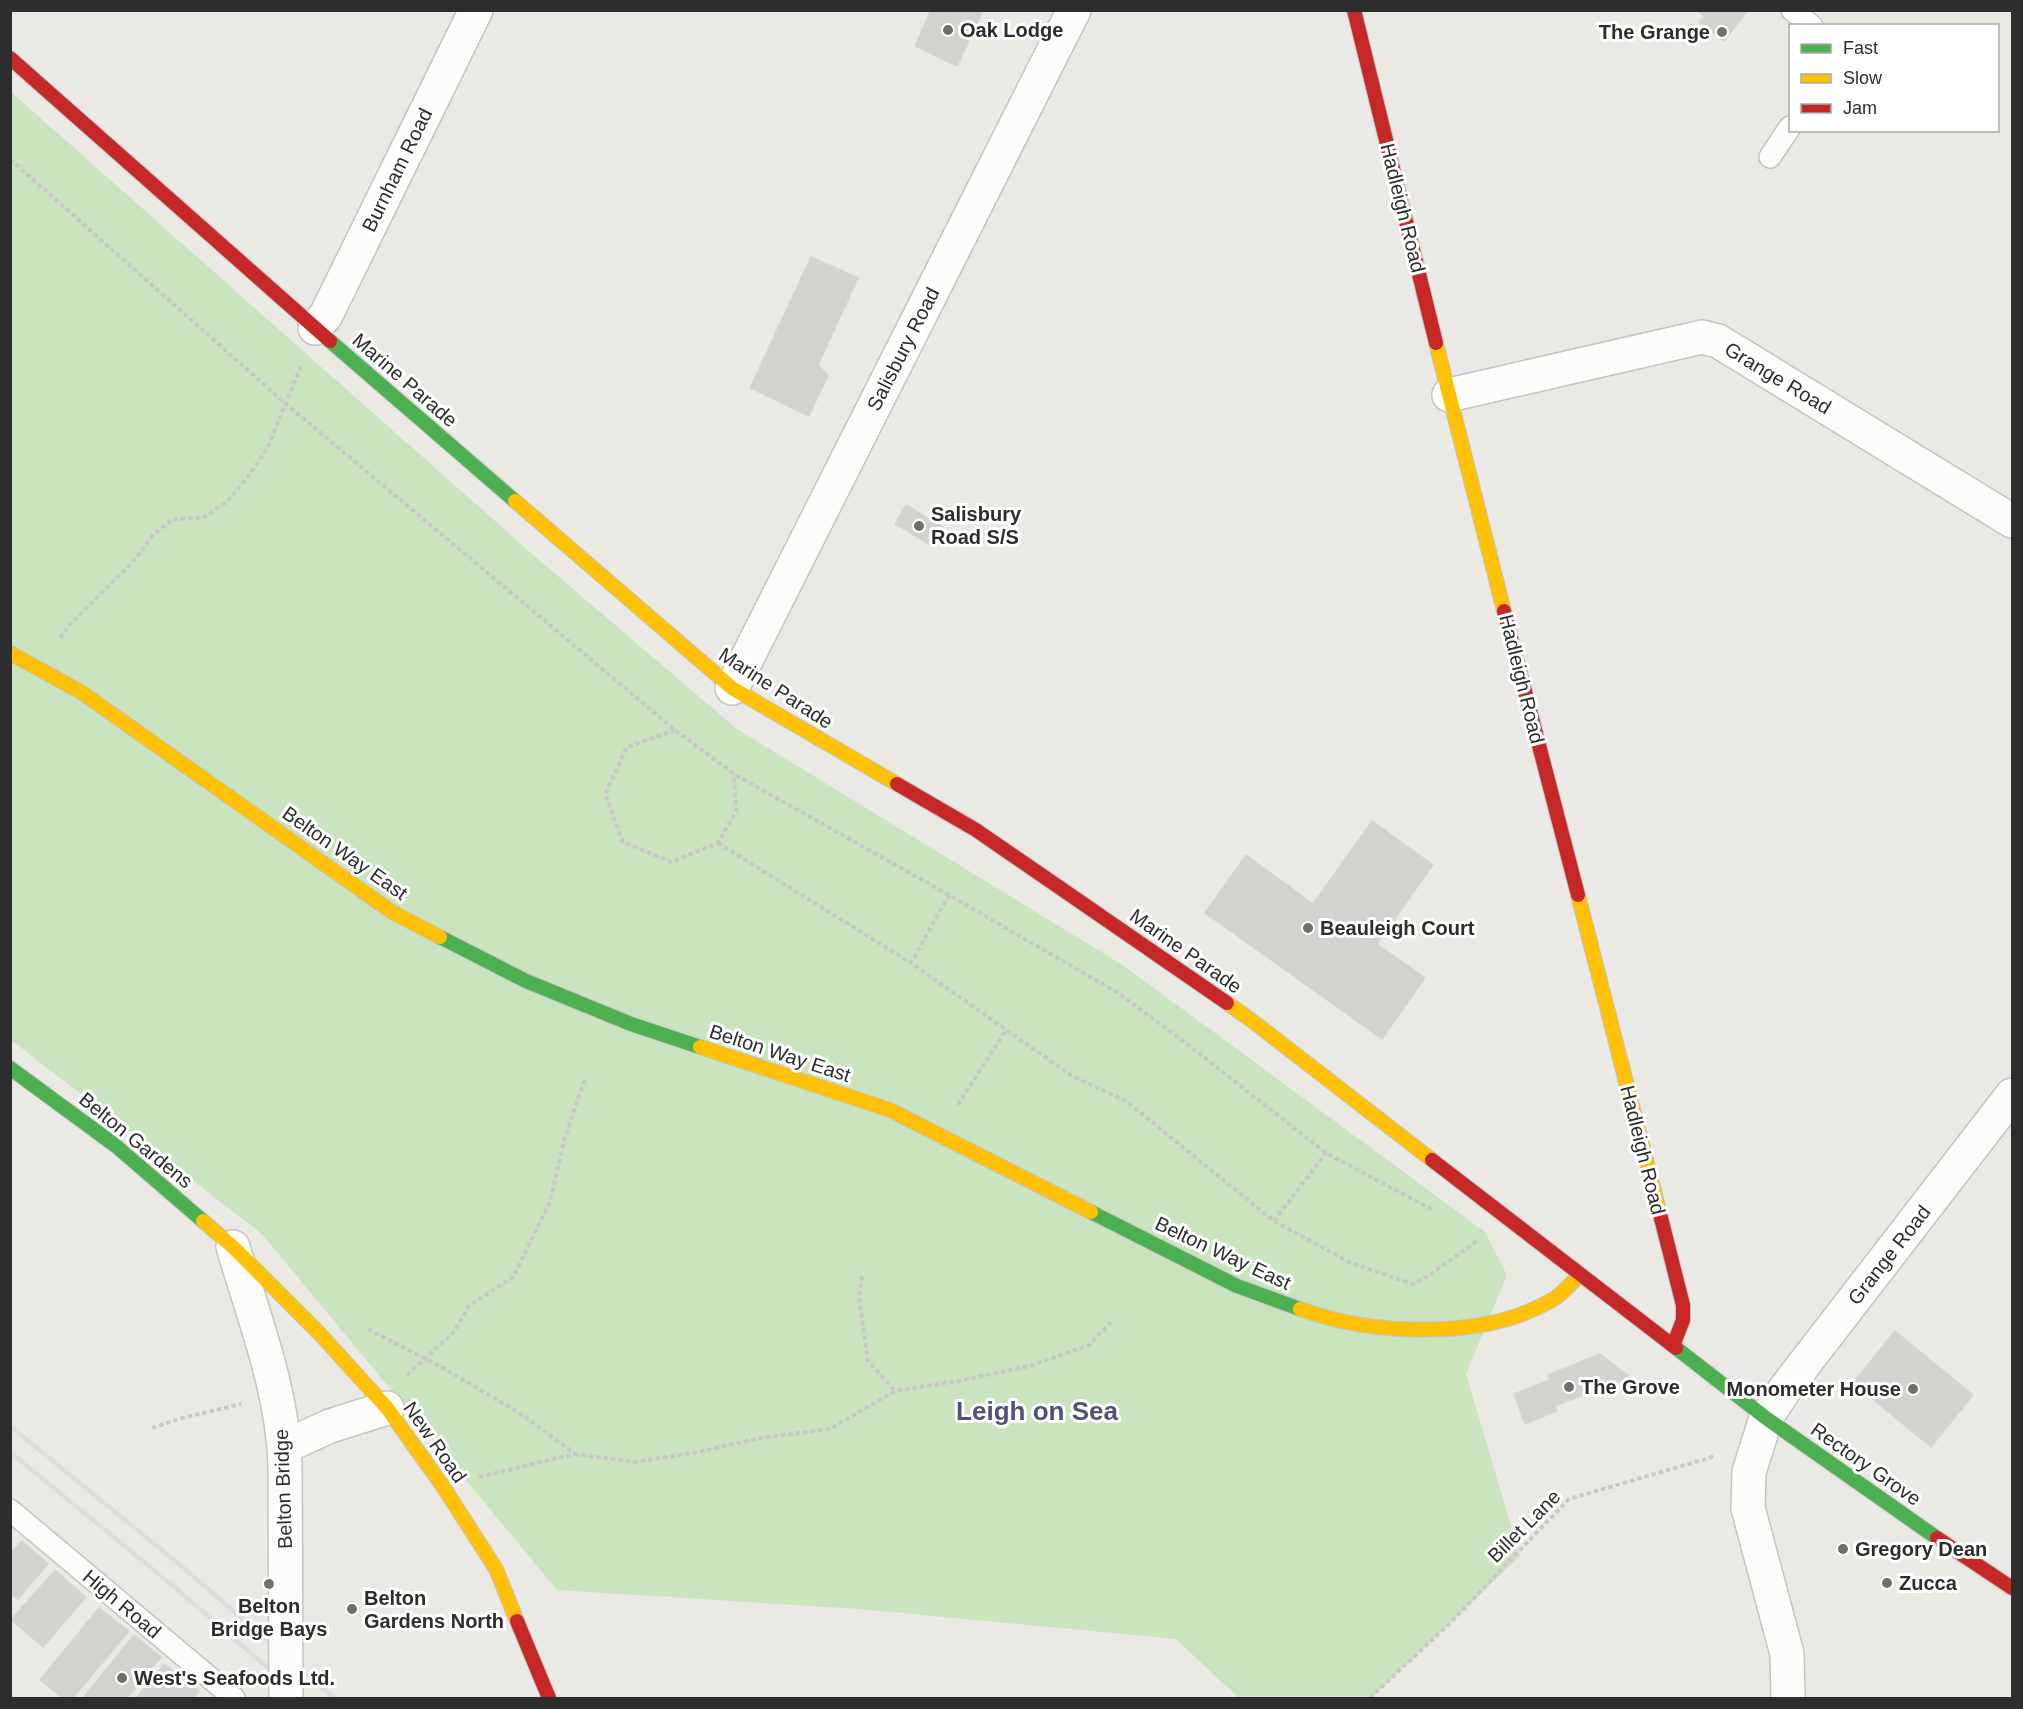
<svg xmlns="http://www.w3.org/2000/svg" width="2023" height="1709" font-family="Arial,sans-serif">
  <rect width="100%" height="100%" fill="#eae9e4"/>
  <path fill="#c9e4bf" d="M 11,92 L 539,560 L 737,729 L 1124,966 L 1485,1232 L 1507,1275 L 1466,1374 L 1520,1556 L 1371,1698 L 1239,1698 L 1176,1639 L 859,1609 L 557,1590 L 262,1234 L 11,1040 Z"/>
  <path fill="#d3d2cf" stroke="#d5d4d0" stroke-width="1.5" d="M 931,10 L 976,10 L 982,13 L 957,66 L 915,46 Z
    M 1697,10 L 1748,10 L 1724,41 L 1699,22 L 1704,16 Z
    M 811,257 L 858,278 L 818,365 L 828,375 L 809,416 L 750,388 Z
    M 906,505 L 943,527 L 932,546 L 895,524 Z
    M 1372,821 L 1433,865 L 1377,944 L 1425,978 L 1382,1039 L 1205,913 L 1246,855 L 1313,904 Z
    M 1895,1331 L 1973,1395 L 1931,1447 L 1853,1383 Z
    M 1600,1354 L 1630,1377 L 1555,1406 L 1557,1411 L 1525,1424 L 1514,1394 L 1550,1380 L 1548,1375 Z
    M 22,1541 L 48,1564 L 18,1599 L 10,1593 L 10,1554 Z
    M 55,1570 L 86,1597 L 43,1647 L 11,1620 Z
    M 99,1608 L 129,1631 L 73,1698 L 63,1698 L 40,1680 Z
    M 134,1635 L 161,1657 L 127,1698 L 83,1698 Z
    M 164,1664 L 199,1691 L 193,1698 L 136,1698 Z"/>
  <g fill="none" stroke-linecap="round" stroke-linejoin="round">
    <defs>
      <path id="lane" d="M 1792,10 L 1812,26
        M 1770,157 L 1790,127
        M 10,1510 L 234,1698"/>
      <path id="street" d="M 315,328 L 326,315 L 476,10
        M 1449,395 L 1702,337 L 1718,341 L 2012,521
        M 732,688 L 1074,10
        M 233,1247 C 254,1318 283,1391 285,1465
        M 284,1447 L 330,1426 L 387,1408
        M 1788,1698 L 1787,1654 L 1748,1508 L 1749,1472 L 1766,1418 L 1785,1389 L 2012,1095"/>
      <path id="fast" d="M 330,341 L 515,501
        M 440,937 L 526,981 L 631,1024 L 700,1047
        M 10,1068 L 116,1146 L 203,1221
        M 1091,1212 L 1237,1286 L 1300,1309
        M 1676,1348 L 1766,1418 L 1937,1538"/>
      <path id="slow" d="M 1436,343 L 1504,611
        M 515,501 L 732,688 L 897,784
        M 10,653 L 81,692 L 392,912 L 440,937
        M 1578,895 L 1661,1218
        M 1227,1003 L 1255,1023 L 1432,1160
        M 700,1047 L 890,1110 L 1091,1212
        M 203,1221 L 233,1247 L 319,1333 L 387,1408 L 442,1485 L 496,1569 L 517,1621
        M 1300,1309 C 1373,1336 1484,1340 1552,1300 C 1563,1294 1571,1283 1580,1275"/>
      <path id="jam" d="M 1354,10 L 1436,343
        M 10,58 L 330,341
        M 1504,611 L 1578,895
        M 897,784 L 976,830 L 1227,1003
        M 1432,1160 L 1676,1348
        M 1661,1218 L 1683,1305 L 1683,1320 L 1673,1346
        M 1937,1538 L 2012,1588
        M 517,1621 L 549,1698"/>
    </defs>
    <use href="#lane" stroke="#c4c4c3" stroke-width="24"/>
    <use href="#street" stroke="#c4c4c3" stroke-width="36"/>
    <use href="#fast" stroke="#c4c4c3" stroke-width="16"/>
    <use href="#slow" stroke="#c4c4c3" stroke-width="16"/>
    <use href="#jam" stroke="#c4c4c3" stroke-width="16"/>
    <path stroke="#c8c8c8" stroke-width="4" stroke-dasharray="4.5 3" stroke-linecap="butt" d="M 10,159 L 286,404 L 675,730 L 734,774 L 949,895 L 1118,993 L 1182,1040 L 1326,1153 L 1433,1210
      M 60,638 L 70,624 L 132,563 L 153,535 L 173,519 L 203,518 L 228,501 L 250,474 L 268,447 L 301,366
      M 675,730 L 627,747 L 605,794 L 623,842 L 671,862 L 718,843 L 736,811 L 734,774
      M 718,843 L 911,963
      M 949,895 L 911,963 L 1072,1076 L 1126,1101 L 1274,1221 L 1351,1263 L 1413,1284 L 1431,1274 L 1477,1241
      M 958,1105 L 1006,1030
      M 1274,1221 L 1326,1153
      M 862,1276 L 859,1297 L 868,1361 L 895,1391
      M 368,1329 L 445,1369 L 521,1414 L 574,1453
      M 407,1375 L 454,1332 L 469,1306 L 513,1277 L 550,1202 L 565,1137 L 585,1079
      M 152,1428 L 182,1418 L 241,1404
      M 479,1477 L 575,1454 L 635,1462 L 693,1453 L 761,1438 L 830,1429 L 895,1391 L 958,1381 L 1030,1366 L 1089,1345 L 1112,1321
      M 1370,1698 L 1449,1624 L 1569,1499 L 1709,1458 L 1715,1455"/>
    <use href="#lane" stroke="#fcfcfb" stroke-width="21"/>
    <use href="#street" stroke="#fcfcfb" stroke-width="33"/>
    <use href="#fast" stroke="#4caf50" stroke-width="14"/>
    <use href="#slow" stroke="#ffc107" stroke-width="14"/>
    <use href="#jam" stroke="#c62828" stroke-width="14"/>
    <path stroke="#dedee0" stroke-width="4.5" d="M 10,1426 L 185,1569 L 334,1698
      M 10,1452 L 172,1585 L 303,1698"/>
    <defs>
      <path id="street-bridge" d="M 285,1465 L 286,1698"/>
    </defs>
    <use href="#street-bridge" stroke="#c4c4c3" stroke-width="36" stroke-linecap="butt"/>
    <use href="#street-bridge" stroke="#fcfcfb" stroke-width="33"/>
  </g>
  <g fill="#6f6f6d" stroke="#fff" stroke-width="2">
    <circle cx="948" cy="30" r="6"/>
    <circle cx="1722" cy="32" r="6"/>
    <circle cx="919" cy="526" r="6"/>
    <circle cx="1308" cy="928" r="6"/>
    <circle cx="1569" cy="1387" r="6"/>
    <circle cx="1913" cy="1389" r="6"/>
    <circle cx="1843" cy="1549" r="6"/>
    <circle cx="1887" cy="1583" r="6"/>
    <circle cx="269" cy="1584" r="6"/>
    <circle cx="352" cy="1609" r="6"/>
    <circle cx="122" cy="1678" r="6"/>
  </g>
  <g text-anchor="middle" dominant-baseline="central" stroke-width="6" stroke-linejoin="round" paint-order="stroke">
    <g font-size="20" font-weight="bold" fill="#2d2d2d" stroke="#fff" text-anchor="start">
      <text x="960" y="30">Oak Lodge</text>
      <text x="1710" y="32" text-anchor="end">The Grange</text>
      <text x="931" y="514">Salisbury<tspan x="931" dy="23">Road S/S</tspan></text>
      <text x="1320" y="928">Beauleigh Court</text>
      <text x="1581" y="1387">The Grove</text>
      <text x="1901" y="1389" text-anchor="end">Monometer House</text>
      <text x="1855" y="1549">Gregory Dean</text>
      <text x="1899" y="1583">Zucca</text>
      <text x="364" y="1598">Belton<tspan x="364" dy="23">Gardens North</tspan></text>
      <text x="269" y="1606" text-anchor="middle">Belton<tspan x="269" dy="23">Bridge Bays</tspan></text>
      <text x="134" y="1678">West's Seafoods Ltd.</text>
    </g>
    <g font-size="20" fill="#2d2d2d" stroke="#fff">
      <text transform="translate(397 170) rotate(-64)">Burnham Road</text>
      <text transform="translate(1403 208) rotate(76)">Hadleigh Road</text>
      <text transform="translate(903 349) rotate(-63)">Salisbury Road</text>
      <text transform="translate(1778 378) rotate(31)">Grange Road</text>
      <text transform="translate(405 380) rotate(41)">Marine Parade</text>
      <text transform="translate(1522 679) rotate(76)">Hadleigh Road</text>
      <text transform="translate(776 688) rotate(33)">Marine Parade</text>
      <text transform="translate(345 853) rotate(35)">Belton Way East</text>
      <text transform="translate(1186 951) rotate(35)">Marine Parade</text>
      <text transform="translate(780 1053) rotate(18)">Belton Way East</text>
      <text transform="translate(136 1140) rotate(39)">Belton Gardens</text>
      <text transform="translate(1643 1150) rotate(76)">Hadleigh Road</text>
      <text transform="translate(1223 1253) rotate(25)">Belton Way East</text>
      <text transform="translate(1889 1255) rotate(-52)">Grange Road</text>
      <text transform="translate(435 1442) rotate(55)">New Road</text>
      <text transform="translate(1866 1464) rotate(35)">Rectory Grove</text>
      <text transform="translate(283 1489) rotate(-92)">Belton Bridge</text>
      <text transform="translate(1524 1526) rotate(-45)">Billet Lane</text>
      <text transform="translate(122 1604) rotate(40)">High Road</text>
    </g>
    <g font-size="26" font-weight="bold" fill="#50517b" stroke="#fff">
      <text x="1037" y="1411">Leigh on Sea</text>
    </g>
  </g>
  <rect width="2023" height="1709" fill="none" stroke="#2d2d2d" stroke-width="24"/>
  <rect x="1789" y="24" width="210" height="108" fill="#ffffff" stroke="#ababab" stroke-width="1.5"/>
  <rect x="1801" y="44" width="30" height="9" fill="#4caf50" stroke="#ababab" stroke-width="1.5"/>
  <text x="1843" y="54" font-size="18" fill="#2d2d2d">Fast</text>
  <rect x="1801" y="74" width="30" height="9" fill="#ffc107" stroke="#ababab" stroke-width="1.5"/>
  <text x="1843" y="84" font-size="18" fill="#2d2d2d">Slow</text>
  <rect x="1801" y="104" width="30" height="9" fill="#c62828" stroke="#ababab" stroke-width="1.5"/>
  <text x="1843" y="114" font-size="18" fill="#2d2d2d">Jam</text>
</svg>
